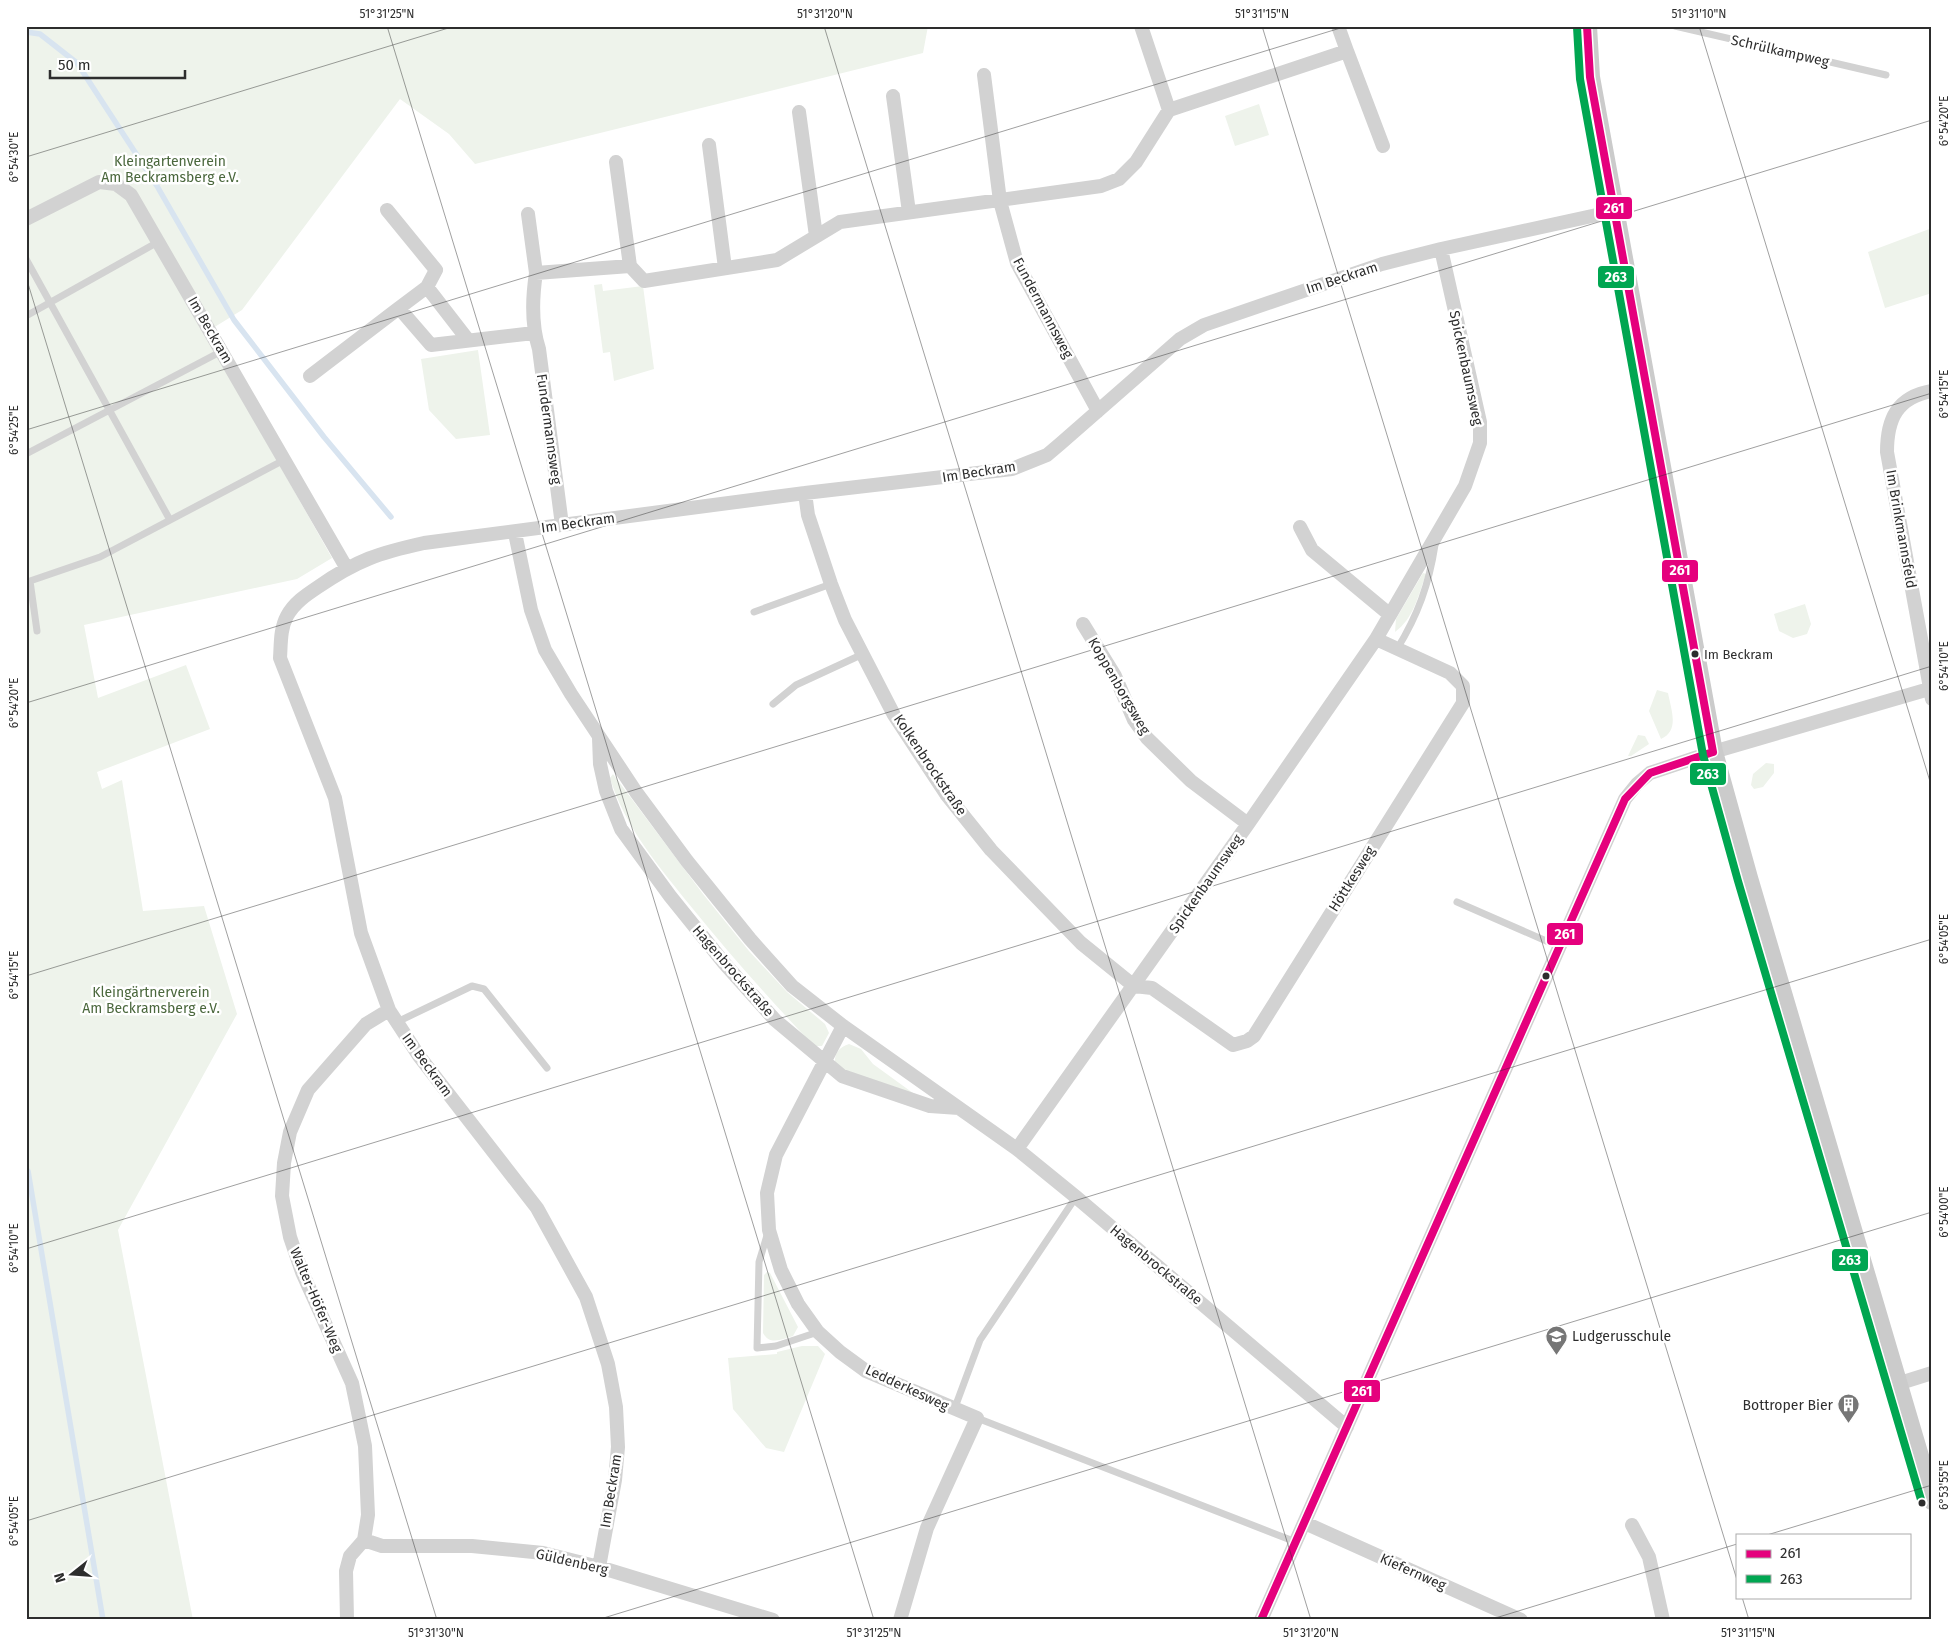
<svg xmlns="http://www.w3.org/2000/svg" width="1958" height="1646" font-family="'Fira Sans',sans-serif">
  <rect width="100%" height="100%" fill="#fff"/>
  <path fill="#eef3eb" d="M 26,26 L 928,26 L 923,53 L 475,164 L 449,134 L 400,99 L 242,310 L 205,333 L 332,558 L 297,579 L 84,625 L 98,698 L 186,665 L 210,729 L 97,772 L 102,789 L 122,780 L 143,911 L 204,906 L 237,1014 L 118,1230 L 193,1620 L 26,1620 Z
    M 1259,104 L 1269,135 L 1235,146 L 1225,116 Z
    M 1932,228 L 1932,293 L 1885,308 L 1868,252 Z
    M 602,284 L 603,291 L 643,286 L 654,369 L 614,381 L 610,352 L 603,353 L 594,285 Z
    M 478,350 L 490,435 L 456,439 L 429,410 L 421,359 Z
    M 1423,573 L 1426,574 C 1418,596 1414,618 1395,632 L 1396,619 Z
    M 1805,604 L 1811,624 L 1807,634 L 1793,638 L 1779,631 L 1774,614 Z
    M 1657,690 L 1668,693 C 1671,709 1680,731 1661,739 L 1649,711 Z
    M 1638,735 L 1645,736 L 1649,744 L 1631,756 L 1628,756 Z
    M 1766,763 L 1774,764 L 1774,773 L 1763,787 L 1754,789 L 1751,785 L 1753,774 Z
    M 613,774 L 703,894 L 749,951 L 787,992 L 825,1024 L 829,1033 L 822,1046 L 814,1046 C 772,1002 732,957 693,909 C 661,869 625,828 610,778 Z
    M 849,1044 L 861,1049 L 873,1064 L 924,1101 L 842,1071 L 835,1064 C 834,1054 839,1047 849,1044 Z
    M 767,1272 L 770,1273 L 798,1327 L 793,1336 C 782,1339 770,1346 763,1333 L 764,1275 Z
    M 802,1346 L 818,1346 L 825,1354 L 784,1452 L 766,1448 L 733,1409 L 728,1358 L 777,1354 L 777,1352 Z"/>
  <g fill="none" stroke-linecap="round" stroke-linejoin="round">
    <path stroke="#d8e4f0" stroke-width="5.5" d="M 26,32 L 40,34 L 77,63 L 157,186 L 234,320 L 324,437 L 391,517
      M 28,1171 L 103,1620"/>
    <path stroke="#d2d2d2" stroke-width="7" d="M 1675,26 L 1886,75
      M 26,259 L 170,520
      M 26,316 L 158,242
      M 26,454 L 222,351
      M 754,612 L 831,584
      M 37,631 L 30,581 L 100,557 L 284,460
      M 1397,649 C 1418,615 1429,584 1435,545
      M 773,704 L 796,685 L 863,654
      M 1457,902 L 1560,947
      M 397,1022 L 472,986 L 484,989 L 547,1068
      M 768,1232 L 759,1262 L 757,1348 L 776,1346 L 818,1332
      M 954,1410 L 980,1340 L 1076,1197
      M 977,1418 L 1296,1542"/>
    <path stroke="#d2d2d2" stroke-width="14" d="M 1141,26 L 1169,110
      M 1338,26 L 1347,51
      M 984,75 L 1000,201 L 1017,263 L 1098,411
      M 893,96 L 909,212
      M 799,112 L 816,236
      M 709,145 L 725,268
      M 616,162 L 630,266
      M 387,210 L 436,270 L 427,287 L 468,340
      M 528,214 L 536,273
      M 26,219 L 99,182 L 116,184 L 131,195 L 346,567
      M 399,308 L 427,287
      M 310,376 L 399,308 L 431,345 L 534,333
      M 1932,391 C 1897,397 1887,419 1887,452 L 1932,699
      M 805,493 L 808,515 L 831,584 L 845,620 L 894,715 L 946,794 L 991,850 L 1081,943 L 1134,986 L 1152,988 L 1233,1045 L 1247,1041 L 1254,1036 L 1463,703 L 1463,686 L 1450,673 L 1376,639
      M 562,525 L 539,349 C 531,324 532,299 536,273 L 630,266 L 644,281 L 777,260 L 840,222 L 1101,186 L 1119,179 L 1136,162 L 1169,110 L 1347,51 L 1383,146
      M 1300,527 L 1312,550 L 1389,614
      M 515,533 L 531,610 L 545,650 L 571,694 L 636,792 L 687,861 L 750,939 L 792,986 L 843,1026 L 1017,1149 L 1076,1197 L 1347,1427
      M 1083,624 L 1115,676 L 1134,720 L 1147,738 L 1191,781 L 1248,824
      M 599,738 L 600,764 L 606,791 L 621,829 L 670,896 L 724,963 L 775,1020 L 842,1076 L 930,1106 L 959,1108
      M 843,1026 L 776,1155 L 767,1193 L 769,1230 L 781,1270 L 798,1304 L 818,1332 L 840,1352 L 866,1371 L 977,1418 L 927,1528 L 900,1620
      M 1017,1149 L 1248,824 L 1376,639 L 1465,486 L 1480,443 L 1480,422 L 1441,249
      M 1897,1384 L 1932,1373
      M 1305,1523 L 1521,1620
      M 1632,1525 L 1649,1557 L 1663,1620
      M 364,1540 L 382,1546 L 472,1546 L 543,1553 L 599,1567 L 773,1620
      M 599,1567 L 615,1480 L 618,1447 L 616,1407 L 608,1364 L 586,1297 L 537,1208 L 419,1056 L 389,1010 L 361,933 L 335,798 L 280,658 C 281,644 280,629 287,616 C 294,603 306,595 318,587 C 357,560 379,553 424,543 L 805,493 L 1012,469 L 1047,455 L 1060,444 L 1180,339 L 1204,325 L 1382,264 L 1441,249 L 1615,211
      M 347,1620 L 346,1571 L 350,1556 L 364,1540 L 368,1515 L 365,1446 L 352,1383 L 302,1272 L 290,1237 L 282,1196 L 284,1163 L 290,1132 L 308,1090 L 366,1024 L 389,1010
      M 1261,1620 L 1625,799 L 1637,784 L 1650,773 L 1713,752 L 1929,689"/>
    <path stroke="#cbcbcb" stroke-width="20" d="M 1587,26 L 1590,77 L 1713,752 L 1748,878 L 1932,1500"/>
    <defs>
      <path id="bus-1" d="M 1587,26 L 1590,77 L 1713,752
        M 1261,1620 L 1625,799 L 1650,773 L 1713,752"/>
      <path id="bus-2" d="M 1577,27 L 1580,79 L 1703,755 L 1738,881 L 1922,1503"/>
    </defs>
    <use href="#bus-1" stroke="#fff" stroke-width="11"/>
    <use href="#bus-2" stroke="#fff" stroke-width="11"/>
    <use href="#bus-1" stroke="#e5007d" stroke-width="8"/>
    <use href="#bus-2" stroke="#00a651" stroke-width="8"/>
  </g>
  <path fill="none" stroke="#2d2d2d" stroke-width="1" stroke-opacity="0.45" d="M 387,26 L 874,1620M 824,26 L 1311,1620M 1262,26 L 1737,1580M 1699,26 L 1932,788M 26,157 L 455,26M 26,277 L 437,1620M 26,430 L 1347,26M 26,703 L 1932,120M 26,976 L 1932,393M 26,1249 L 1932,666M 26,1521 L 1932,939M 1767,1535 L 1932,1485M 1742,1597 L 1749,1620M 597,1620 L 1932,1212M 1489,1620 L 1737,1544"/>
  <defs>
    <symbol id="school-pin" viewBox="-11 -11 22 30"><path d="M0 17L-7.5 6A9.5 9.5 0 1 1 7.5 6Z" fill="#767676" stroke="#fff"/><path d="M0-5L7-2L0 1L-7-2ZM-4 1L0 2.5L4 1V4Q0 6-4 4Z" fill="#fff"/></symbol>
    <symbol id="building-pin" viewBox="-11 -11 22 30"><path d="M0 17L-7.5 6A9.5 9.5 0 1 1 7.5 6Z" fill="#767676" stroke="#fff"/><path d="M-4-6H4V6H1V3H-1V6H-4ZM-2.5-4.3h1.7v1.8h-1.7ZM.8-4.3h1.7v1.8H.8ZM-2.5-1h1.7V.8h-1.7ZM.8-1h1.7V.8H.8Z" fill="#fff"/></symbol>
  </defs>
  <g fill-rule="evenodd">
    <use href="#school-pin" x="1544" y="1324" width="25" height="34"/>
    <use href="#building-pin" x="1836" y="1392" width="25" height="34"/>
  </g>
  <g fill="#2d2d2d" stroke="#fff" stroke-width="2">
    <circle cx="1695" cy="654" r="4.5"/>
    <circle cx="1546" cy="976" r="4.5"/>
    <circle cx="1922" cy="1503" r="4.5"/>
  </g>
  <g text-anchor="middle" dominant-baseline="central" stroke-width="5" stroke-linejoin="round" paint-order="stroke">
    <g font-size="13" fill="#2d2d2d" stroke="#fff" text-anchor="start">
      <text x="1704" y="654">Im Beckram</text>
    </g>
    <g font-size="14" fill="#2d2d2d" stroke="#fff">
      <text transform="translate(1780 51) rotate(13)">Schrülkampweg</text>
      <text transform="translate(1342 278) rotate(-18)">Im Beckram</text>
      <text transform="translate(1043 308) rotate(62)">Fundermannsweg</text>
      <text transform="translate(210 330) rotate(60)">Im Beckram</text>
      <text transform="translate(1466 368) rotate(78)">Spickenbaumsweg</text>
      <text transform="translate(549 429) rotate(82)">Fundermannsweg</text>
      <text transform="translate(979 472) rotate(-9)">Im Beckram</text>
      <text transform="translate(578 523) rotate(-8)">Im Beckram</text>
      <text transform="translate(1901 529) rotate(80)">Im Brinkmannsfeld</text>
      <text transform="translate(1119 686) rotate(60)">Koppenborgsweg</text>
      <text transform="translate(930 765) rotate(56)">Kolkenbrockstraße</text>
      <text transform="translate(1352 879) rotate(-58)">Höttkesweg</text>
      <text transform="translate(1206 884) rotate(-55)">Spickenbaumsweg</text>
      <text transform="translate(733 971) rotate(49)">Hagenbrockstraße</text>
      <text transform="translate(427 1065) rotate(54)">Im Beckram</text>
      <text transform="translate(1156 1265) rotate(40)">Hagenbrockstraße</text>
      <text transform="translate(316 1300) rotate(67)">Walter-Höfer-Weg</text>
      <text transform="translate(907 1388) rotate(25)">Ledderkesweg</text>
      <text transform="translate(611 1491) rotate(-81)">Im Beckram</text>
      <text transform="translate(572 1562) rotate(13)">Güldenberg</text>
      <text transform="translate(1413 1572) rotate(24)">Kiefernweg</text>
    </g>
    <g font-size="14" fill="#4a673c" stroke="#fff">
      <text x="170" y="161">Kleingartenverein<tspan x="170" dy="16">Am Beckramsberg e.V.</tspan></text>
      <text x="151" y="992">Kleingärtnerverein<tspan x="151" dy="16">Am Beckramsberg e.V.</tspan></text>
    </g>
    <g font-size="14" fill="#2d2d2d" stroke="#fff" text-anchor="start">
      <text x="1572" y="1336">Ludgerusschule</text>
      <text x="1833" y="1405" text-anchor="end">Bottroper Bier</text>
    </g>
  </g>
  <g stroke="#fff" stroke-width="2">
    <rect x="1595" y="196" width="38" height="24" rx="5" fill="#e5007d"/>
    <rect x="1597" y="265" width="38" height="24" rx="5" fill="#00a651"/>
    <rect x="1661" y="559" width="38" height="24" rx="5" fill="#e5007d"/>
    <rect x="1689" y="762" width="38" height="24" rx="5" fill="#00a651"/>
    <rect x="1546" y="922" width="38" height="24" rx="5" fill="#e5007d"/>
    <rect x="1831" y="1248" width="38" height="24" rx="5" fill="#00a651"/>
    <rect x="1343" y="1379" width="38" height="24" rx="5" fill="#e5007d"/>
  </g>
  <g font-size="14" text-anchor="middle" font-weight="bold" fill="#fff">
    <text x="1614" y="213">261</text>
    <text x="1616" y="282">263</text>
    <text x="1680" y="575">261</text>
    <text x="1708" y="779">263</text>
    <text x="1565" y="939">261</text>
    <text x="1850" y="1265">263</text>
    <text x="1362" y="1396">261</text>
  </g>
  <rect width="1958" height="1646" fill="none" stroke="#ffffff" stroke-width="55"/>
  <rect x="1736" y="1534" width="175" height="65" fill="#ffffff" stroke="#ababab"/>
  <rect x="1746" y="1550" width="25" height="8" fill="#e5007d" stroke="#ababab"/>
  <text x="1780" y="1558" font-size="15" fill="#2d2d2d">261</text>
  <rect x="1746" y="1575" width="25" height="8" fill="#00a651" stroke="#ababab"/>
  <text x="1780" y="1584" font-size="15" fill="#2d2d2d">263</text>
  <g transform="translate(72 1574) rotate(253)" stroke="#ffffff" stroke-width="4" paint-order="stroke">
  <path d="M0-4L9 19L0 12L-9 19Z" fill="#2d2d2d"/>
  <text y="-8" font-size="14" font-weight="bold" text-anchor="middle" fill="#2d2d2d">N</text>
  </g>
  <path d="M50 70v8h135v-8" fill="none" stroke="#2d2d2d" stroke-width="2.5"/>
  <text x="58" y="70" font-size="15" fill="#2d2d2d" stroke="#ffffff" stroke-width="4" paint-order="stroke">50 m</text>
  <rect x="28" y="28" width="1902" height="1590" fill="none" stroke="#2d2d2d" stroke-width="2"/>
  <g font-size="12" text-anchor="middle" fill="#2d2d2d">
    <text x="387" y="18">51°31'25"N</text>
    <text x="825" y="18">51°31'20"N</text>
    <text x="1262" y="18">51°31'15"N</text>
    <text x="1699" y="18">51°31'10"N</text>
    <text transform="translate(1944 121) rotate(-90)" y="4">6°54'20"E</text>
    <text transform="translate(14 157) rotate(-90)" y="4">6°54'30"E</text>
    <text transform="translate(1944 394) rotate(-90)" y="4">6°54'15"E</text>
    <text transform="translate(14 430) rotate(-90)" y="4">6°54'25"E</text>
    <text transform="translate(1944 666) rotate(-90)" y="4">6°54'10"E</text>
    <text transform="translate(14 703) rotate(-90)" y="4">6°54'20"E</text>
    <text transform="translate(1944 939) rotate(-90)" y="4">6°54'05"E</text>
    <text transform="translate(14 975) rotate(-90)" y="4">6°54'15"E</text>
    <text transform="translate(1944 1212) rotate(-90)" y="4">6°54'00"E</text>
    <text transform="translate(14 1248) rotate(-90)" y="4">6°54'10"E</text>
    <text transform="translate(1944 1485) rotate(-90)" y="4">6°53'55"E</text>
    <text transform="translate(14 1521) rotate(-90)" y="4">6°54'05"E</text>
    <text x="436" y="1637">51°31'30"N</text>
    <text x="874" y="1637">51°31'25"N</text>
    <text x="1311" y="1637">51°31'20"N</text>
    <text x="1748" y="1637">51°31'15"N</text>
  </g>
</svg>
